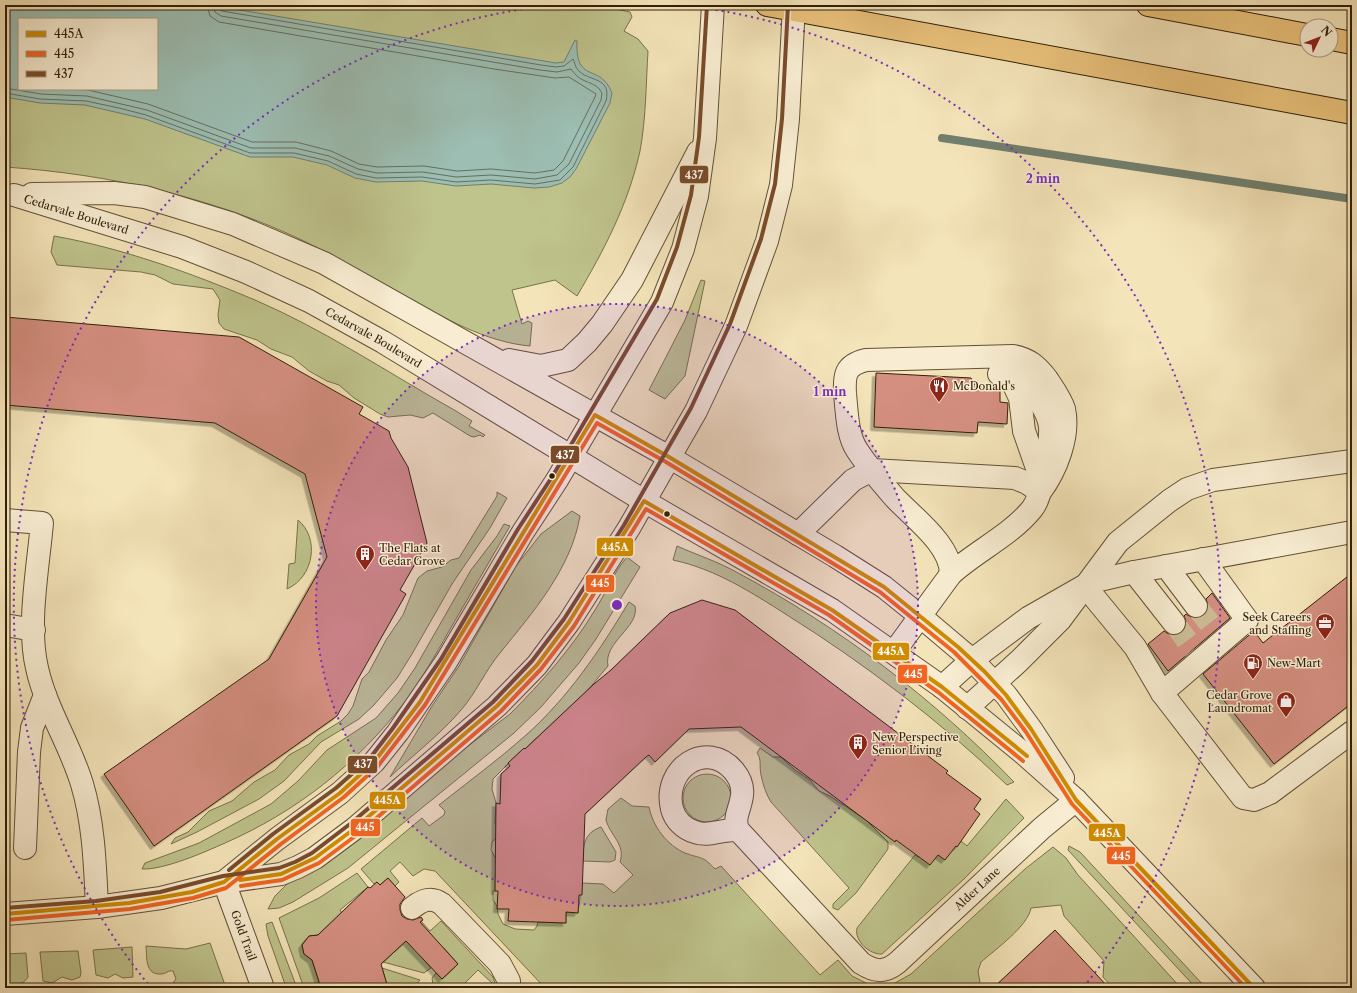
<svg xmlns="http://www.w3.org/2000/svg" width="1357" height="993" font-family="'Libre Caslon Text',serif">
  <defs>
    <filter id="shadow"><feDropShadow dx="-3.5" dy="3.5" stdDeviation="0" flood-color="#0004"/></filter>
  </defs>
  <rect width="100%" height="100%" fill="#f4e4b9"/>
  <filter id="stains"><feTurbulence type="fractalNoise" baseFrequency=".005" numOctaves="4"/><feColorMatrix values="0 0 0 0 .2 0 0 0 0 .09 0 0 0 0 .02 0 0 0 .5 -.17"/></filter>
  <radialGradient id="worn" r=".72"><stop offset=".6" stop-color="#630" stop-opacity="0"/><stop offset="1" stop-color="#630" stop-opacity=".3"/></radialGradient>
  <path fill="#bfc38c" stroke="#78724a" fill-rule="evenodd" d="M 5,5 L 597,5 L 630,12 L 632,17 L 624,31 L 638,39 L 648,51 C 646,84 646,119 640,151 C 628,205 604,250 577,296 L 555,280 L 512,290 L 522,324 L 528,321 L 532,323 L 530,346 C 485,342 443,317 404,296 C 372,277 340,259 306,242 C 213,197 108,174 5,167 ZM 19,19 L 157,19 L 157,89 L 19,89 Z
    M 54,236 C 122,248 191,273 255,300 C 325,330 390,374 456,411 L 472,421 L 469,426 L 485,435 L 483,437 L 480,435 L 474,437 L 470,436 L 433,413 L 423,418 L 410,415 L 388,417 L 380,414 L 354,398 L 339,385 L 327,381 L 309,371 L 292,357 L 271,349 L 257,340 L 224,329 L 219,323 L 218,315 L 220,300 L 213,289 L 173,284 L 155,275 L 141,272 L 57,265 L 51,252 Z
    M 701,280 L 705,281 L 685,376 L 665,399 L 649,390 L 685,320 Z
    M 497,492 L 507,498 L 490,528 L 452,584 L 412,654 L 397,678 L 374,705 L 359,719 L 321,742 L 284,781 L 259,799 L 197,832 L 171,844 L 175,838 L 188,832 L 209,811 L 232,801 L 254,782 L 275,770 L 289,755 L 309,744 L 317,736 L 341,721 L 348,714 L 353,706 L 362,679 L 369,672 L 386,640 L 403,615 L 418,578 L 427,571 L 442,567 L 451,560 L 459,558 L 497,496 Z
    M 572,511 L 580,516 C 571,569 533,612 500,653 C 485,671 476,693 461,710 C 440,735 413,755 390,777 L 432,706 L 459,666 L 516,566 L 541,534 Z
    M 298,520 C 320,538 314,577 287,589 L 289,564 L 295,563 Z
    M 504,524 L 510,526 C 490,561 469,596 449,631 C 435,656 421,680 404,703 C 357,764 296,812 225,843 C 205,852 164,870 142,869 L 145,863 L 199,843 L 271,804 L 298,781 L 327,750 L 376,718 L 398,693 L 415,668 L 471,570 L 497,536 Z
    M 677,546 C 697,555 719,562 738,573 C 841,628 934,699 1014,782 L 1007,785 C 940,721 865,664 787,615 C 751,592 715,569 673,560 Z
    M 627,557 L 640,567 L 596,639 L 579,663 L 541,707 L 514,733 L 348,868 L 293,902 L 279,908 L 268,909 L 275,896 L 286,885 L 510,714 C 542,682 572,648 595,610 C 606,593 613,573 627,557 Z
    M 629,602 L 635,606 C 640,627 603,642 608,666 L 582,697 L 528,746 L 526,751 L 524,748 L 493,779 L 492,789 L 496,803 L 495,824 L 498,824 L 498,837 L 492,842 L 491,850 L 496,859 L 495,891 L 493,891 L 493,900 L 497,906 L 498,914 L 503,924 L 515,929 L 534,930 L 537,926 L 538,922 L 566,923 L 566,912 L 578,913 L 582,883 L 603,884 L 614,893 L 633,875 L 620,862 C 626,845 610,835 606,820 L 608,809 L 621,798 L 632,806 L 649,807 C 653,827 667,845 685,853 C 701,859 702,855 715,869 L 721,866 L 820,975 L 838,960 L 852,976 L 868,984 L 865,988 L 545,988 L 435,871 L 424,869 L 413,876 L 400,862 L 390,871 L 399,882 L 395,886 L 388,878 L 380,885 L 377,882 L 374,884 L 361,869 L 422,818 L 429,826 L 444,815 L 445,811 L 439,805 C 468,782 498,760 525,736 C 568,698 600,650 629,602 Z
    M 760,748 L 773,757 L 781,757 L 795,770 L 810,780 L 819,791 L 830,796 L 866,820 L 888,842 L 888,849 L 856,893 L 838,910 L 833,908 L 833,904 L 849,888 L 771,802 C 766,794 763,785 761,775 C 759,767 762,759 757,753 Z
    M683 798a24 24 0 1 1 48 0a24 24 0 1 1-48 0Z
    M 1006,799 L 1024,818 L 1022,820 L 964,879 L 882,954 C 870,955 854,941 857,928 L 915,855 L 918,857 L 938,855 L 957,846 L 961,841 L 967,846 Z
    M 601,827 L 616,852 L 615,860 L 610,862 L 583,861 C 583,845 584,833 601,827 Z
    M 1069,846 L 1080,852 L 1206,988 L 1196,988 L 1068,850 Z
    M 1053,847 L 1066,858 L 1078,875 L 1181,988 L 1113,988 L 1103,977 L 1104,961 L 1064,916 L 1061,905 L 1031,908 C 1028,926 996,949 981,962 L 978,971 L 981,988 L 886,988 L 911,974 L 1025,869 Z
    M 357,873 L 368,887 L 340,910 L 342,913 L 318,935 L 309,936 L 302,945 L 304,954 L 312,960 L 321,988 L 304,988 L 279,918 L 319,898 Z
    M 421,921 L 430,931 L 441,921 L 493,977 L 495,983 L 493,984 L 478,970 L 460,988 L 436,988 L 433,984 L 432,978 L 436,973 L 442,979 L 458,964 L 443,947 L 426,962 L 431,968 L 424,973 L 383,962 L 404,943 L 401,940 Z
    M 272,922 L 297,988 L 286,987 L 268,936 L 266,924 Z
    M 210,943 L 226,988 L 172,988 L 172,984 L 176,979 L 173,971 C 168,970 166,974 161,974 C 145,975 147,958 146,946 L 186,949 Z
    M 132,947 L 133,977 L 123,978 L 115,974 L 108,978 L 96,975 L 93,950 Z
    M 78,951 L 81,973 L 80,977 L 72,980 L 62,977 L 52,983 L 43,981 L 40,952 Z
    M 26,953 L 28,977 C 24,985 13,986 5,983 L 5,954 Z
    M 382,968 L 420,980 L 413,988 L 388,988 Z"/>
  <path fill="#9cbeb3" stroke="#717f6f" fill-rule="evenodd" d="M 5,5 L 210,5 L 556,63 L 564,62 L 575,40 L 577,41 C 575,85 600,62 612,93 L 610,103 L 576,169 L 570,177 L 562,183 L 549,187 L 534,188 L 491,184 L 456,186 L 422,181 L 376,182 L 355,178 L 327,165 L 293,157 L 250,157 L 145,119 L 85,105 L 40,103 L 5,97 ZM 19,19 L 157,19 L 157,89 L 19,89 Z"/>
  <g fill="none" stroke-linecap="round" stroke-linejoin="round">
    <path stroke="#666f5e" stroke-width="1" d="M 5,88 L 41,94 L 87,96 L 147,110 L 251,148 L 295,148 L 329,156 L 358,169 L 377,173 L 423,172 L 456,177 L 491,175 L 535,179 L 557,175 L 569,164 L 601,100 L 602,93 C 597,84 591,84 583,80 C 578,78 574,73 571,69 L 557,72 L 540,70 L 221,16 L 215,12 L 213,5
      M 57,89 L 88,90 L 148,104 L 252,142 L 296,142 L 331,151 L 359,164 L 377,167 L 424,166 L 457,171 L 491,169 L 535,173 L 554,170 L 563,161 L 595,97 L 596,94 L 569,77 L 555,78 L 494,69 L 219,22 L 210,16 L 207,5
      M 5,93 L 40,99 L 86,101 L 119,108 L 146,115 L 250,153 L 294,153 L 328,161 L 356,174 L 376,178 L 422,177 L 456,182 L 491,180 L 535,184 L 560,180 L 573,167 L 606,101 C 612,76 588,82 578,70 C 575,67 575,62 573,59 L 564,66 L 556,67 L 541,65 L 222,11 L 218,9 L 218,5"/>
    <path stroke="#717f6f" stroke-width="8" d="M 942,138 L 1352,199"/>
  </g>
  <path fill="#d58f81" stroke="#312009" filter="url(#shadow)" d="M 5,317 L 239,337 L 363,407 L 359,414 L 389,431 L 391,438 L 408,467 L 427,543 L 400,590 L 406,594 L 337,716 L 154,846 L 104,774 L 269,659 L 327,557 L 305,474 L 215,423 L 5,405 Z
    M 876,373 L 971,378 L 974,384 L 998,387 L 1000,388 L 1000,402 L 1008,403 L 1007,424 L 978,422 L 977,433 L 874,427 Z
    M 1352,573 L 1352,703 L 1274,764 L 1203,674 L 1254,631 L 1263,643 Z
    M 1212,593 L 1230,618 L 1168,671 L 1148,644 L 1164,631 L 1170,635 L 1175,635 L 1181,633 L 1186,627 L 1186,621 L 1184,616 L 1186,614 L 1191,617 L 1197,618 L 1204,616 L 1207,611 L 1208,605 L 1206,599 Z
    M 702,600 L 735,610 L 948,771 L 946,773 L 981,799 L 974,809 L 980,814 L 957,847 L 956,846 L 945,860 L 938,855 L 930,865 L 896,840 L 895,842 L 741,727 L 689,729 L 655,762 L 649,755 L 646,757 L 585,814 L 582,895 L 579,895 L 578,913 L 566,912 L 566,923 L 508,921 L 509,909 L 497,909 L 498,891 L 495,891 L 496,803 L 500,804 L 501,774 L 510,766 L 508,763 L 524,748 L 525,749 L 594,684 L 611,670 L 670,613 Z
    M 388,878 L 405,897 L 400,904 L 400,910 L 402,916 L 407,919 L 413,920 L 421,917 L 423,920 L 420,922 L 458,964 L 442,979 L 406,941 L 381,964 L 388,988 L 321,988 L 312,960 L 304,954 L 302,945 L 309,936 L 318,935 L 368,887 L 370,888 L 377,882 L 380,885 Z
    M 1055,930 L 1109,988 L 993,988 Z"/>
  <g fill="none" stroke-linecap="round" stroke-linejoin="round">
    <path stroke="#cdbd96" stroke-width="22" stroke-dasharray="22 11" stroke-linecap="butt" d="M 1196,606 L 1217,633
      M 1174,623 L 1194,650"/>
    <defs>
      <g id="minor">
        <path d="M 32,194 L 114,193 L 145,197 L 233,224 L 324,263 L 669,457 L 835,556 L 884,587 L 920,616 L 972,660 L 1006,695 L 1031,729 L 1063,778"/>
        <path id="s1" d="M 14,195 L 182,247 L 246,272 L 309,301 L 383,342 L 644,501 L 832,610 L 942,687 L 1023,753 L 1076,800 L 1254,988"/>
        <path d="M 509,360 L 541,366 L 568,360 L 587,342 L 602,324 L 632,280 L 698,152"/>
        <path d="M 999,374 C 1006,376 1015,377 1022,381 C 1033,388 1049,414 1050,427 C 1051,441 1047,458 1044,472 C 1041,485 1040,499 1032,509 C 1010,536 976,551 951,574 C 951,545 914,518 895,498 C 882,483 868,467 857,450 C 847,435 847,412 845,394 C 844,375 845,365 866,360 L 1013,356 C 1029,359 1037,366 1047,379 C 1053,388 1061,399 1064,409 C 1070,436 1056,471 1040,492"/>
        <path d="M 1006,377 L 1013,383 L 1020,398 L 1024,431 L 1037,468 L 1039,483"/>
        <path d="M 5,520 L 42,523 C 38,568 27,626 37,668 C 46,709 70,744 82,784 C 94,824 95,866 97,907"/>
        <path d="M 798,534 L 853,480 L 872,470 L 1015,478 L 1027,483 L 1040,492"/>
        <path d="M 1166,566 L 1196,606"/>
        <path d="M 1134,572 L 1174,623"/>
        <path d="M 1085,586 L 1135,647 L 1162,693 L 1243,798 L 1254,800 L 1270,793 L 1352,732"/>
        <path d="M 5,625 L 34,630"/>
        <path d="M 894,652 L 951,574"/>
        <path d="M 942,687 L 972,660 L 1028,618 L 1091,582 L 1134,572 L 1352,532"/>
        <path d="M 1162,693 L 1247,620 L 1203,559"/>
        <path d="M 967,708 L 1019,661 L 1060,620 L 1118,542 L 1169,501 L 1187,489 L 1213,480 L 1352,461"/>
        <path id="s2" d="M 739,831 C 724,827 710,838 695,832 C 684,829 675,820 672,809 C 662,768 707,739 734,771 C 755,797 728,813 739,831 L 861,963 C 875,972 884,973 897,963 L 1042,828 L 1076,800"/>
        <path d="M 25,848 L 29,752 L 32,728 L 45,695"/>
        <path d="M 224,882 L 277,839 L 340,793 L 374,762 L 398,732 L 446,662 L 523,532 L 557,480 L 662,302 L 683,249 L 697,196 L 705,138 L 713,5"/>
        <path id="s3" d="M 224,882 L 263,988"/>
        <path d="M 412,908 C 422,900 431,896 442,904 L 500,964 L 509,981 L 509,988"/>
        <path d="M 5,914 L 97,907 L 161,898 L 224,882 L 281,874 L 298,867 L 315,858 L 354,829 L 497,706 L 537,665 L 569,622 L 629,528 L 696,411 L 736,326 L 767,241 L 781,185 L 788,119 L 794,5"/>
      </g>
      <path id="highway" d="M 767,5 L 1352,113
        M 1148,5 L 1307,35
        M 1331,39 L 1352,43"/>
    </defs>
    <use href="#minor" stroke="#625135" stroke-width="24"/>
    <use href="#highway" stroke="#312009" stroke-width="24"/>
    <use href="#minor" stroke="#f8edd2" stroke-width="22"/>
    <use href="#highway" stroke="#eac27c" stroke-width="22"/>
    <defs>
      <path id="bus-1" d="M 240,880 L 281,874 L 315,858 L 354,829 L 497,706 L 537,665 L 569,622 L 644,501 L 832,610 L 942,687 L 1027,756
        M 5,914 L 129,903 L 192,892 L 224,882 L 277,839 L 340,793 L 374,762 L 420,702 L 595,415 L 669,457 L 884,587 L 958,647 L 985,672 L 1006,695 L 1031,729 L 1076,800 L 1254,988"/>
      <path id="bus-2" d="M 241,886 L 282,880 L 319,863 L 358,834 L 501,711 L 541,669 L 574,626 L 646,509 L 829,615 L 938,692 L 1023,761
        M 6,920 L 130,909 L 193,898 L 226,888 L 281,844 L 344,797 L 378,766 L 425,705 L 597,423 L 666,462 L 880,592 L 954,652 L 1001,699 L 1026,732 L 1072,804 L 1246,988"/>
      <path id="bus-3" d="M 229,870 L 273,834 L 336,788 L 370,758 L 393,728 L 441,659 L 518,529 L 552,477 L 657,299 L 677,247 L 691,195 L 699,137 L 707,5
        M 5,908 L 96,901 L 160,892 L 223,876 L 279,868 L 295,862 L 312,853 L 350,824 L 493,702 L 532,661 L 564,619 L 624,525 L 691,408 L 730,324 L 761,239 L 775,184 L 782,119 L 788,5"/>
    </defs>
    <use href="#bus-1" stroke="#f8edd2" stroke-width="7"/>
    <use href="#bus-2" stroke="#f8edd2" stroke-width="7"/>
    <use href="#bus-3" stroke="#f8edd2" stroke-width="7"/>
    <use href="#bus-1" stroke="#cf8b02" stroke-width="4"/>
    <use href="#bus-2" stroke="#f26522" stroke-width="4"/>
    <use href="#bus-3" stroke="#7a4b2a" stroke-width="4"/>
  </g>
  <circle cx="617" cy="605" r="301" fill="#7b2cbf" fill-opacity=".12"/>
  <g fill="none" stroke="#7b2cbf" stroke-width="2" stroke-dasharray="2 4">
    <circle cx="617" cy="605" r="301"/>
    <path d="M148 984A603 603 0 0 1 554 5M680 5A603 603 0 0 1 1086 984"/>
  </g>
  <defs>
    <symbol id="restaurant-pin" viewBox="-11 -11 22 30"><path d="M0 17L-7.5 6A9.5 9.5 0 1 1 7.5 6Z" fill="#8f2418" stroke="#f8edd2"/><path d="M-5-6h1v4h1v-4h1v4h1v-4h1v5L-1.5 .5V6h-2V.5L-5-1ZM5-6V6H3V1.5H1.5Q1.5-4 5-6Z" fill="#fff"/></symbol>
    <symbol id="building-pin" viewBox="-11 -11 22 30"><path d="M0 17L-7.5 6A9.5 9.5 0 1 1 7.5 6Z" fill="#8f2418" stroke="#f8edd2"/><path d="M-4-6H4V6H1V3H-1V6H-4ZM-2.5-4.3h1.7v1.8h-1.7ZM.8-4.3h1.7v1.8H.8ZM-2.5-1h1.7V.8h-1.7ZM.8-1h1.7V.8H.8Z" fill="#fff"/></symbol>
    <symbol id="office-pin" viewBox="-11 -11 22 30"><path d="M0 17L-7.5 6A9.5 9.5 0 1 1 7.5 6Z" fill="#8f2418" stroke="#f8edd2"/><path d="M-6-3h4V-5.5h4V-3h4V5H-6ZM-1-4.5V-3h2v-1.5ZM-6 0V1H6V0Z" fill="#fff"/></symbol>
    <symbol id="fuel-pin" viewBox="-11 -11 22 30"><path d="M0 17L-7.5 6A9.5 9.5 0 1 1 7.5 6Z" fill="#8f2418" stroke="#f8edd2"/><path d="M-5.5-6h7V0h2V4h1.3V-2.5L3-4.5l.8-.8L6-3V5H2.5V1h-1V6h-7ZM-4.2-4.7v3.2H.2V-4.7Z" fill="#fff"/></symbol>
    <symbol id="shop-pin" viewBox="-11 -11 22 30"><path d="M0 17L-7.5 6A9.5 9.5 0 1 1 7.5 6Z" fill="#8f2418" stroke="#f8edd2"/><path d="M-5-2.5h2.3a2.7 3.5 0 0 1 5.4 0H5L5.5 6h-11ZM-1.5-2.5h3a1.5 2.3 0 0 0-3 0Z" fill="#fff"/></symbol>
  </defs>
  <g fill-rule="evenodd">
    <use href="#restaurant-pin" x="928" y="375" width="22" height="30"/>
    <use href="#building-pin" x="354" y="543" width="22" height="30"/>
    <use href="#office-pin" x="1314" y="612" width="22" height="30"/>
    <use href="#fuel-pin" x="1242" y="652" width="22" height="30"/>
    <use href="#shop-pin" x="1275" y="690" width="22" height="30"/>
    <use href="#building-pin" x="847" y="732" width="22" height="30"/>
  </g>
  <g fill="#312009" stroke="#f8edd2" stroke-width="1.5">
    <circle cx="552" cy="476" r="3.5"/>
    <circle cx="667" cy="514" r="3.5"/>
  </g>
  <g text-anchor="middle" dominant-baseline="central" stroke-width="3" stroke-linejoin="round" paint-order="stroke">
    <g font-size="11" fill="#312009" stroke="#f8edd2">
      <text stroke="none"><textPath href="#s1" startOffset="65">Cedarvale Boulevard</textPath></text>
      <text stroke="none"><textPath href="#s1" startOffset="388">Cedarvale Boulevard</textPath></text>
      <text stroke="none"><textPath href="#s2" startOffset="573">Alder Lane</textPath></text>
      <text stroke="none"><textPath href="#s3" startOffset="57">Gold Trail</textPath></text>
    </g>
    <g font-size="11" fill="#312009" stroke="#f8edd2" text-anchor="start">
      <text x="953" y="386">McDonald's</text>
      <text x="379" y="548">The Flats at<tspan x="379" dy="13">Cedar Grove</tspan></text>
      <text x="1311" y="617" text-anchor="end">Seek Careers<tspan x="1311" dy="13">and Staffing</tspan></text>
      <text x="1267" y="663">New-Mart</text>
      <text x="1272" y="695" text-anchor="end">Cedar Grove<tspan x="1272" dy="13">Laundromat</tspan></text>
      <text x="872" y="737">New Perspective<tspan x="872" dy="13">Senior Living</tspan></text>
    </g>
  </g>
  <circle cx="617" cy="605" r="6" fill="#7b2cbf" stroke="#f8edd2" stroke-width="2"/>
  <g font-size="12" text-anchor="middle" font-weight="bold" fill="#7b2cbf" stroke="#f8edd2" stroke-width="3" stroke-linejoin="round" paint-order="stroke">
    <text x="1043" y="183">2 min</text>
    <text x="830" y="396">1 min</text>
  </g>
  <g stroke="#f8edd2" stroke-width="1.5">
    <rect x="679" y="165" width="30" height="19" rx="4" fill="#7a4b2a"/>
    <rect x="550" y="445" width="30" height="19" rx="4" fill="#7a4b2a"/>
    <rect x="596" y="537" width="38" height="20" rx="4" fill="#cf8b02"/>
    <rect x="585" y="574" width="30" height="19" rx="4" fill="#f26522"/>
    <rect x="872" y="642" width="38" height="19" rx="4" fill="#cf8b02"/>
    <rect x="897" y="664" width="31" height="20" rx="4" fill="#f26522"/>
    <rect x="347" y="755" width="31" height="19" rx="4" fill="#7a4b2a"/>
    <rect x="369" y="791" width="37" height="19" rx="4" fill="#cf8b02"/>
    <rect x="350" y="818" width="31" height="19" rx="4" fill="#f26522"/>
    <rect x="1088" y="823" width="38" height="19" rx="4" fill="#cf8b02"/>
    <rect x="1106" y="846" width="30" height="19" rx="4" fill="#f26522"/>
  </g>
  <g font-size="11" text-anchor="middle" font-weight="bold" fill="#fff">
    <text x="694" y="179">437</text>
    <text x="565" y="459">437</text>
    <text x="615" y="551">445A</text>
    <text x="600" y="587">445</text>
    <text x="891" y="655">445A</text>
    <text x="913" y="678">445</text>
    <text x="363" y="768">437</text>
    <text x="387" y="804">445A</text>
    <text x="365" y="831">445</text>
    <text x="1107" y="837">445A</text>
    <text x="1121" y="860">445</text>
  </g>
  <rect width="1357" height="993" fill="none" stroke="#f4e4b9" stroke-width="20"/>
  <rect x="6" y="6" width="1345" height="981" fill="none" stroke="#312009" stroke-width="2"/>
  <rect x="10" y="10" width="1337" height="973" fill="none" stroke="#312009"/>
  <rect x="18" y="18" width="140" height="72" fill="#f8edd2" stroke="#a89b82"/>
  <rect x="26" y="31" width="20" height="6" fill="#cf8b02" stroke="#a89b82"/>
  <text x="54" y="38" font-size="12" fill="#312009">445A</text>
  <rect x="26" y="51" width="20" height="6" fill="#f26522" stroke="#a89b82"/>
  <text x="54" y="58" font-size="12" fill="#312009">445</text>
  <rect x="26" y="71" width="20" height="6" fill="#7a4b2a" stroke="#a89b82"/>
  <text x="54" y="78" font-size="12" fill="#312009">437</text>
  <g transform="translate(1319 38) rotate(47)"><circle r="19" fill="#f8edd2" stroke="#a89b82"/>
  <path d="M0-3L7 15L0 10L-7 15Z" fill="#8f2418"/>
  <text y="-6" font-size="11" font-weight="bold" text-anchor="middle" fill="#312009">N</text>
  </g>
  <rect width="100%" height="100%" filter="url(#stains)"/>
  <rect width="100%" height="100%" fill="url(#worn)"/>
</svg>
